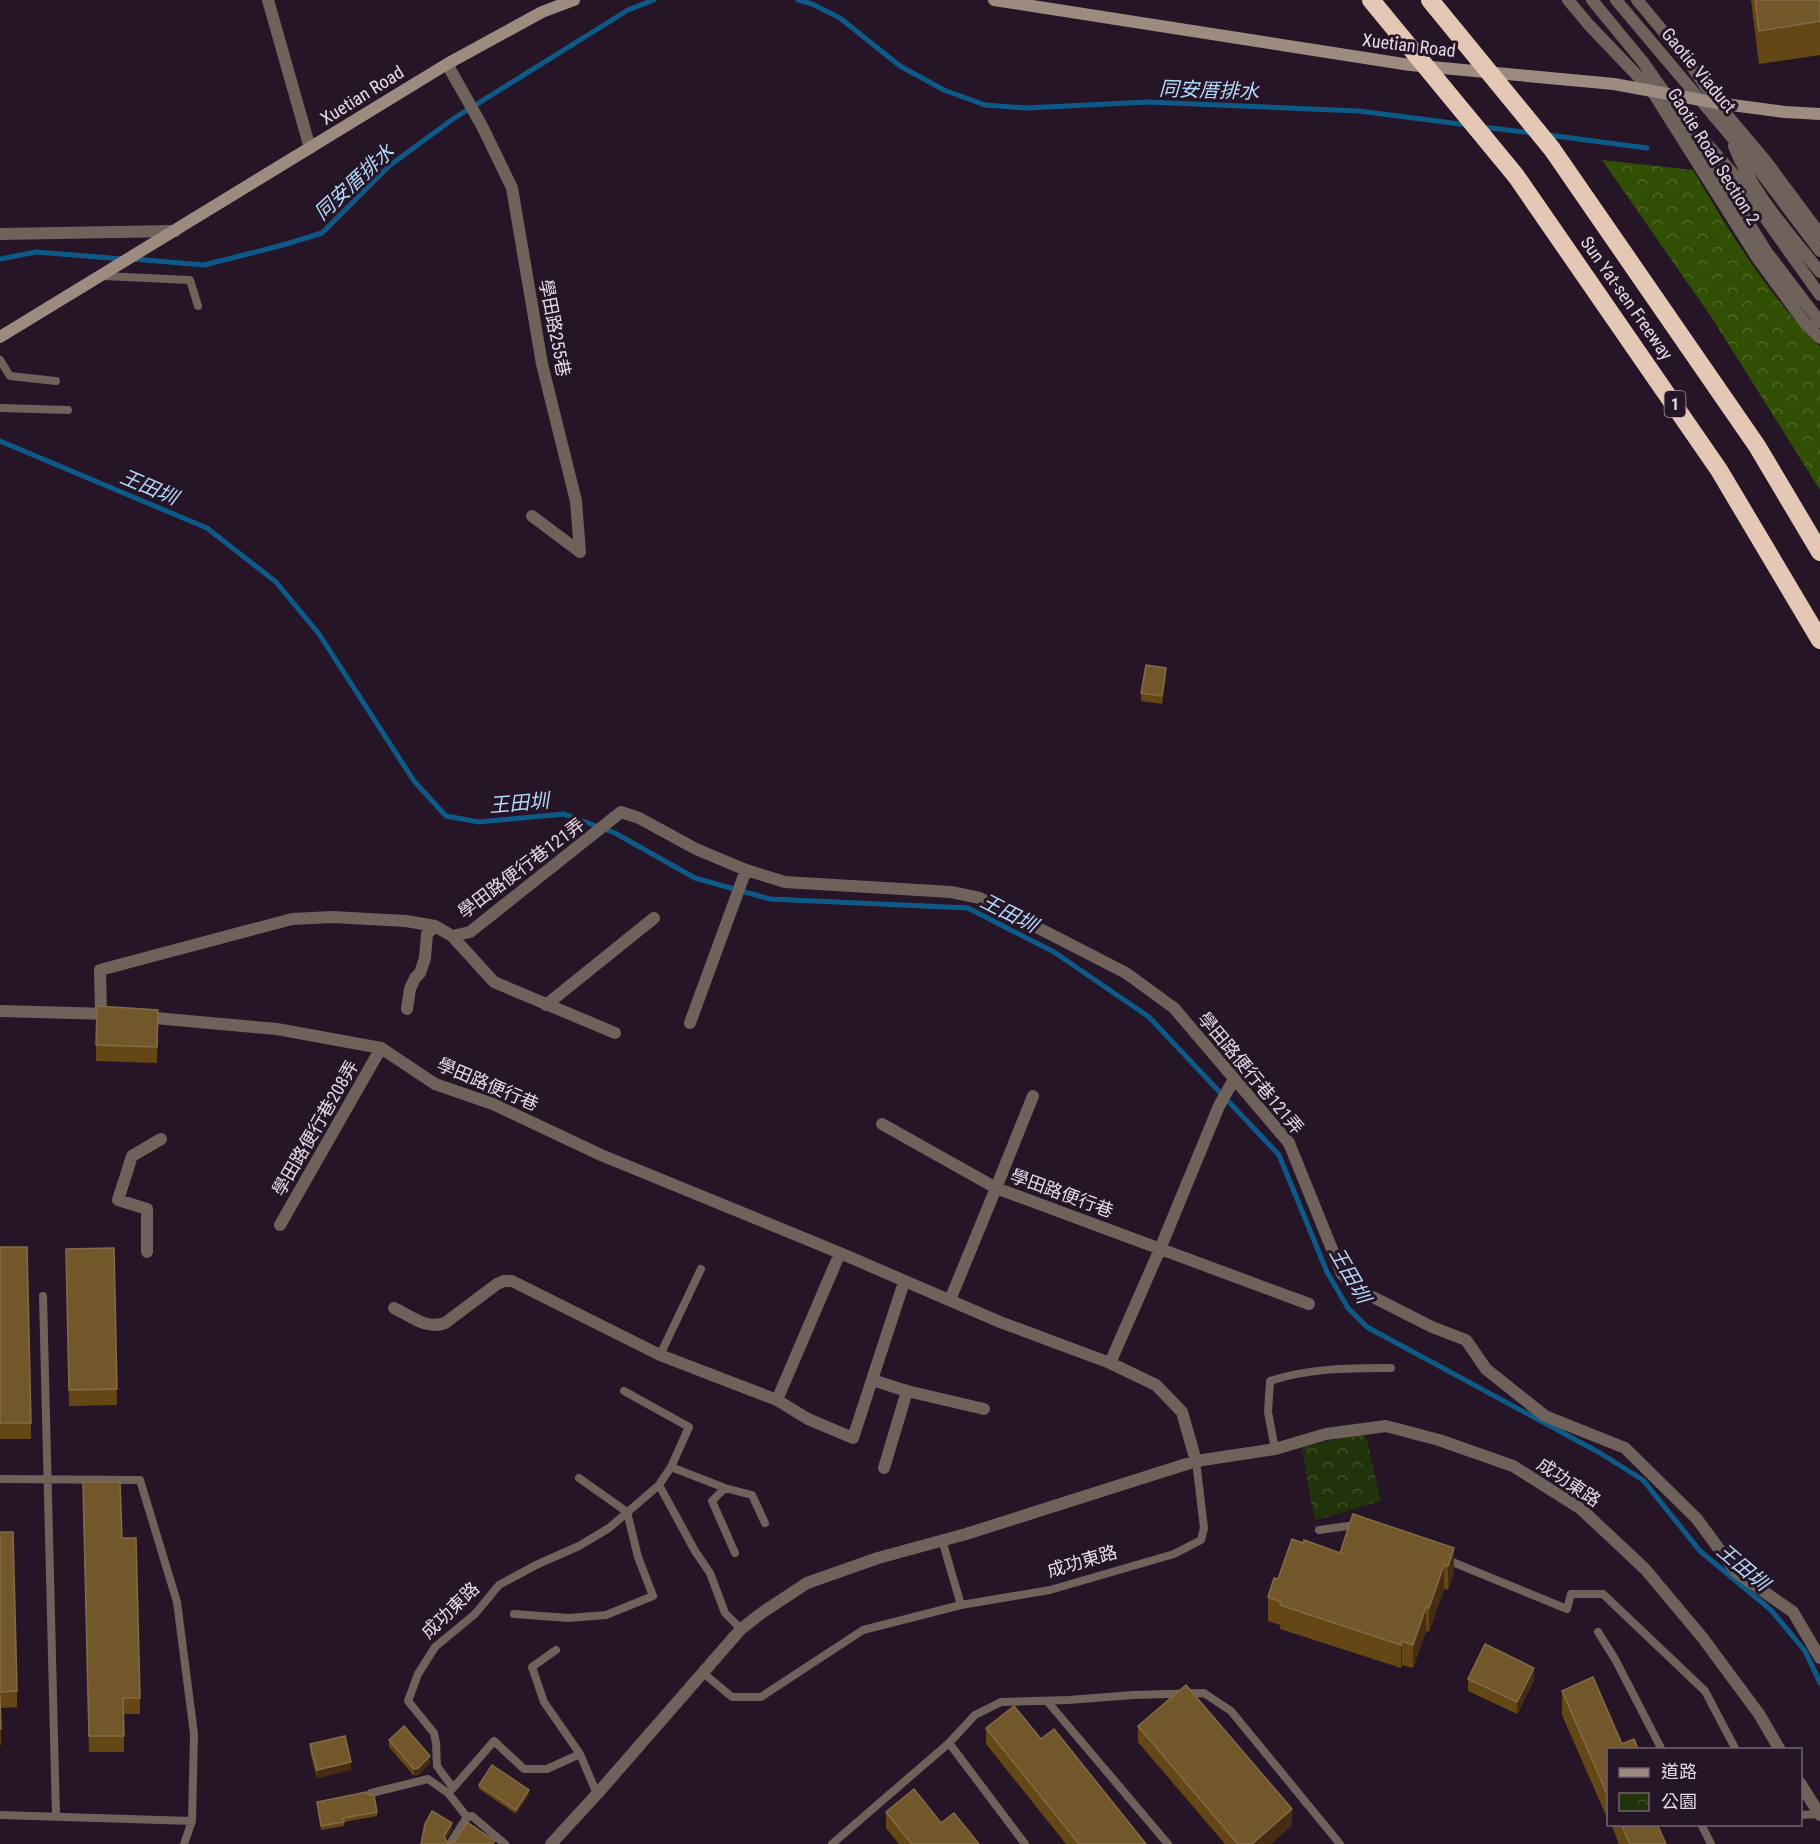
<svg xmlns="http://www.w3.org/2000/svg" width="1820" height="1844" font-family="'Roboto Condensed','Noto Sans TC',sans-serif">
  <defs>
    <pattern id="forest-crowns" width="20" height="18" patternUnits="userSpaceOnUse" patternTransform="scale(1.5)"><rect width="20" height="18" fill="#314f02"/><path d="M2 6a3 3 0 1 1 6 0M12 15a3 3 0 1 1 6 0" fill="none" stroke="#4f6827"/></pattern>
    <pattern id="park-crowns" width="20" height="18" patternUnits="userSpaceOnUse" patternTransform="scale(1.5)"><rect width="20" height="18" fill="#213309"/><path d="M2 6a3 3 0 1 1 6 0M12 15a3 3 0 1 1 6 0" fill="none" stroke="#41502d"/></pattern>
  </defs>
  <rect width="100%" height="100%" fill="#261526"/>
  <path fill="url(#forest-crowns)" d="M 1602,160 L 1693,170 C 1730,233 1768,295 1820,347 L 1820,490 L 1712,318 Z"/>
  <path fill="url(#park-crowns)" d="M 1365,1433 L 1381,1501 L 1316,1520 L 1311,1502 L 1302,1447 Z"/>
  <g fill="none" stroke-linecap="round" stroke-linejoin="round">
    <path stroke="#0d5a89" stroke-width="5" d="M 798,0 L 812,4 L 840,18 L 900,66 L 944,90 L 985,105 L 1026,108 L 1148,102 L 1359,111 L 1468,125
      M 1483,127 L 1533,133
      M 1548,135 L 1647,148
      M 0,259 L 36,252 L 123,259
      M 133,259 L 204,265 L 283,245 L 322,233 L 389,166 L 453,119 L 628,10 L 654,0
      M 0,441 L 207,528 L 276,582 L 319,634 L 414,781 L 446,816 L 479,822 L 564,814 L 615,833 L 695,878 L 770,899 L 968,908 L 1054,952 L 1149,1017 L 1279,1155 L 1327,1272 L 1348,1308 L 1367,1327 L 1600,1453 L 1643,1480 L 1700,1551 L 1771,1610 L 1805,1651 L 1820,1683"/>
    <path stroke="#6e625b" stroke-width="8" d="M 103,276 L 190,280 L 198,306
      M 0,360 L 10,376 L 56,381
      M 0,408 L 68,410
      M 43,1296 L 56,1816
      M 660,1355 L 701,1269
      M 624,1391 L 689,1427 L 671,1467 L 659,1485
      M 1275,1449 L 1268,1412 L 1270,1381 C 1310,1368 1349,1368 1391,1368
      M 671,1467 L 725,1488 L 752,1495 L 765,1523
      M 0,1479 L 140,1480 L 177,1602 L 194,1734 L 192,1821 L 184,1844
      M 725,1488 L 712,1501 L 735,1553
      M 1319,1530 L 1355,1525 L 1360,1527
      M 942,1540 L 961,1605 L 1050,1590 L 1174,1554 L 1201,1540 L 1204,1528 L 1196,1461
      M 1445,1559 L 1567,1609 L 1571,1594 L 1603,1594 L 1705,1691 L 1736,1750
      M 514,1614 L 569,1618 L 606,1615 L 653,1596 L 638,1557 L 627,1512 L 579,1478
      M 1598,1632 L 1615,1659 L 1662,1750
      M 556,1650 L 532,1667 L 544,1702 L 580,1754 L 597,1794
      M 702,1672 L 732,1697 L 761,1697 L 863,1630 L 961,1605
      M 1047,1701 L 1168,1844
      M 949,1743 L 1025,1844
      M 453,1788 L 494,1741 L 524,1769 L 547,1769 L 580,1754
      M 371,1793 L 428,1779 L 448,1793
      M 0,1815 L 192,1821
      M 1800,1815 L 1819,1814
      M 467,1817 L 472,1816 L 505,1844
      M 1701,1824 L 1711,1844
      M 450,1844 L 467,1817 L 448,1793 L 453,1788 L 437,1766 L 436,1743 L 434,1733 L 408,1701 L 418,1674 L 435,1647 L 475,1614 L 499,1585 L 536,1565 L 579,1546 L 609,1528 L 659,1485 L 695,1551 L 710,1573 L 725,1613 L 741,1629
      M 832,1844 L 949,1743 L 975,1715 L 1001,1702 L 1069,1700 L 1133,1695 L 1204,1693 L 1231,1711 L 1340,1844"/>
    <path stroke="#6e625b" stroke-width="12" d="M 268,0 L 310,148
      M 1568,0 L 1589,25 L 1652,91 L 1758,259 L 1805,323 L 1820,338
      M 1592,0 L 1643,62 L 1688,126 L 1766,251 L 1820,322
      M 1616,0 L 1756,166 L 1820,251
      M 1637,0 L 1688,61 L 1717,103 L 1765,160 L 1820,234
      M 447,64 L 482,126 L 512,188 L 542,364 L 576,501 L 580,552 L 532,516
      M 1701,137 L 1735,176 L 1820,295
      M 1734,146 C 1752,193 1789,233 1820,272
      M 0,234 L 175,231
      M 452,936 L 494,982 L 615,1033
      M 546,1005 L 654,918
      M 407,1009 L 410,989 L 415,978 L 420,973 L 425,958 L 427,934 L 435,926
      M 0,1011 L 109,1014
      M 101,1013 L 100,970 L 292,919 L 332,917 L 406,921 L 435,926 L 452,936 L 470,932 L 621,812 L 639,818 L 696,849 L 746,870 L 785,882 L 951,892 L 980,898 L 1126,973 L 1174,1008 L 1289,1143 L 1342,1274 L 1365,1293 L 1432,1327 L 1466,1340 L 1486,1369 L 1545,1416 L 1625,1448 L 1697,1519 L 1736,1572 L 1793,1612 L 1820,1658
      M 144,1017 L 277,1029 L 381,1048 L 435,1084 L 493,1104 L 601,1155 L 840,1253 L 1000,1322 L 1110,1363 L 1156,1385 L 1182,1412 L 1196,1461
      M 690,1023 L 746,870
      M 882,1124 L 996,1188 L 1033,1096
      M 280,1225 L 381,1048
      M 147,1252 L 147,1209 L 118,1200 L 132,1156 L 161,1139
      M 950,1300 L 996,1188 L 1309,1304
      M 394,1308 C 411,1316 426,1330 445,1323 L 497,1284 L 504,1281 L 512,1281 L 660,1355 L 777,1400 L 840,1253
      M 1110,1363 L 1160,1249 L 1219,1106 L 1234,1079
      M 872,1380 L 907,1391 L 984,1409
      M 777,1400 L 808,1419 L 853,1438 L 904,1282
      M 884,1468 L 907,1391
      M 1800,1783 L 1820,1815
      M 551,1844 L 597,1794 L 741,1629 L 763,1612 L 807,1583 L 878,1558 L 966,1534 L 1196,1461 L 1275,1449 L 1326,1434 L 1386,1426 L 1439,1440 L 1513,1466 L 1581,1509 L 1645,1569 L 1702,1637 L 1759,1714 L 1780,1750"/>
    <path stroke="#9d8b80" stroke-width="12" d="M 994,0 L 1410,65 L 1614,84 L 1717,103 L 1785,112 L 1820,114
      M 0,337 L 447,64 L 542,12 L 574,0"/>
    <path stroke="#e4c7b5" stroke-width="18" d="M 1371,0 L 1516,176 L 1719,470 L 1820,640
      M 1430,0 L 1552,149 L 1757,446 L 1820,552"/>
  </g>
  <path fill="#654715" d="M 1751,0 L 1820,0 L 1820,55 L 1759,64 Z
    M 1166,676 L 1162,704 L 1141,701 L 1141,693 Z
    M 158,1010 L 157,1063 L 96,1061 L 96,1045 Z
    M 0,1247 L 31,1423 L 31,1439 L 0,1439 Z
    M 114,1248 L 117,1405 L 69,1406 L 66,1249 Z
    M 83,1498 L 122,1538 L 140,1698 L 140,1714 L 124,1714 L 124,1752 L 89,1752 Z
    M 0,1532 L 17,1691 L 17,1707 L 0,1708 L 1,1745 L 0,1745 Z
    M 1303,1543 L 1340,1553 L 1454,1548 L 1454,1571 L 1448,1590 L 1444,1589 L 1429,1632 L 1426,1631 L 1413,1668 L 1402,1665 L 1401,1668 L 1280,1629 L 1280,1625 L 1268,1621 L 1268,1597 L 1278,1579 Z
    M 1468,1679 L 1534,1680 L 1517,1714 L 1468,1691 Z
    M 1562,1691 L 1622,1744 L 1608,1749 L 1608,1820 L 1562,1715 Z
    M 1138,1726 L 1292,1825 L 1271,1844 L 1225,1844 L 1138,1742 Z
    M 986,1728 L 1041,1739 L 1146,1844 L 1066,1844 L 986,1744 Z
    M 389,1740 L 430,1763 L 418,1775 L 414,1776 L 389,1747 Z
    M 310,1744 L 351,1770 L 317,1778 L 310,1752 Z
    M 479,1785 L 529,1794 L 516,1814 L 479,1789 Z
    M 317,1802 L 377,1812 L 377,1816 L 344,1822 L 344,1826 L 321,1830 Z
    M 886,1812 L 941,1823 L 979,1844 L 899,1844 L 886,1828 Z
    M 1611,1824 L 1657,1824 L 1666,1844 L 1619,1844 Z"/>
  <path fill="#462c12" d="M 1166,668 L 1166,676 L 1162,704 L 1162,696 Z
    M 1454,1548 L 1454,1571 L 1448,1590 L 1448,1566 Z
    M 1444,1565 L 1444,1589 L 1429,1632 L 1429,1608 Z
    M 1426,1607 L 1426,1631 L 1413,1668 L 1413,1645 Z
    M 1402,1641 L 1402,1665 L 1401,1668 L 1401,1645 Z
    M 1534,1668 L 1534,1680 L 1517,1714 L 1517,1702 Z
    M 430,1756 L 430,1763 L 418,1775 L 414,1776 L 414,1769 Z
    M 351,1762 L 351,1770 L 317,1778 L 317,1770 Z
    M 529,1790 L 529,1794 L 516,1814 L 516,1810 Z
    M 1292,1809 L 1292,1825 L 1271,1844 L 1252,1844 Z
    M 452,1823 L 452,1830 L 444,1843 L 444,1836 Z"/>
  <path fill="#72572b" stroke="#846b48" stroke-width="1.5" d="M 1755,0 L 1820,0 L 1820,21 L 1759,31 Z
    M 1146,665 L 1166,668 L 1162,696 L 1141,693 Z
    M 97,1006 L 158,1010 L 157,1047 L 96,1045 Z
    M 0,1247 L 27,1247 L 31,1423 L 0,1423 Z
    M 114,1248 L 117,1389 L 69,1390 L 66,1249 Z
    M 83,1482 L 120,1482 L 122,1538 L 136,1538 L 140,1698 L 123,1698 L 124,1736 L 89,1736 Z
    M 1353,1514 L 1454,1548 L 1448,1566 L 1444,1565 L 1429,1608 L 1426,1607 L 1413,1645 L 1402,1641 L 1401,1645 L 1280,1605 L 1281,1602 L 1268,1597 L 1274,1578 L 1278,1579 L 1292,1539 L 1303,1543 L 1304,1540 L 1340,1553 Z
    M 0,1532 L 13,1532 L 17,1691 L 0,1692 Z
    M 1485,1644 L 1534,1668 L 1517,1702 L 1468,1679 Z
    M 1593,1677 L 1622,1744 L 1634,1739 L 1638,1749 L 1608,1749 L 1608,1796 L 1562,1691 Z
    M 1186,1685 L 1292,1809 L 1252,1844 L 1238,1844 L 1138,1726 Z
    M 0,1695 L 1,1729 L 0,1729 Z
    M 1014,1706 L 1041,1739 L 1054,1729 L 1146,1844 L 1079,1844 L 986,1728 Z
    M 404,1726 L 430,1756 L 418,1768 L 414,1769 L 389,1740 Z
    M 345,1736 L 351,1762 L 317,1770 L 310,1744 Z
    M 492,1765 L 529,1790 L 516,1810 L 479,1785 Z
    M 914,1789 L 941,1823 L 954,1813 L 979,1844 L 912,1844 L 886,1812 Z
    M 366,1792 L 369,1795 L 374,1795 L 377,1812 L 343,1818 L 344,1822 L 321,1826 L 317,1802 Z
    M 432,1811 L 452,1823 L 444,1836 L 447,1843 L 455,1841 L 467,1822 L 495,1841 L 492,1844 L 421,1844 L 425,1824 Z
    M 1621,1824 L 1657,1824 L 1666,1844 L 1630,1844 Z"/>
  <g text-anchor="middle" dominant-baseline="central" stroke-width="6" stroke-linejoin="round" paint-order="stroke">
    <rect fill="#261526" stroke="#ac9eac" stroke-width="1.5" x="1664.5" y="391" width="21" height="26" rx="4.5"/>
    <g font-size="16" font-weight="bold" fill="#e5d9e5">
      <text x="1675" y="404">1</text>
    </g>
    <g font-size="18" fill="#e5d9e5" stroke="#261526">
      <text transform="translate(1409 45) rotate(7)">Xuetian Road</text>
      <text transform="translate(1699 70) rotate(50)">Gaotie Viaduct</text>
      <text transform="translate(362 95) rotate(-32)">Xuetian Road</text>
      <text transform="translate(1714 156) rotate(58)">Gaotie Road Section 2</text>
      <text transform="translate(1627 298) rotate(55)">Sun Yat-sen Freeway</text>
      <text transform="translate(555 328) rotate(79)">學田路255巷</text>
      <text transform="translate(521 868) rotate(-37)">學田路便行巷121弄</text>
      <text transform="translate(1251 1073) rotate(50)">學田路便行巷121弄</text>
      <text transform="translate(488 1084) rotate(23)">學田路便行巷</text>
      <text transform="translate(315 1128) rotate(-60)">學田路便行巷208弄</text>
      <text transform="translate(1062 1193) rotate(20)">學田路便行巷</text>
      <text transform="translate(1569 1482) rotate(34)">成功東路</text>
      <text transform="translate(1082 1561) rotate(-16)">成功東路</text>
      <text transform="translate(450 1610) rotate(-44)">成功東路</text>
    </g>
    <g font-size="20" font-style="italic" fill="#b1dafb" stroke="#261526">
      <text transform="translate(1209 90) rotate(2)">同安厝排水</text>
      <text transform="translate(354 182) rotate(-43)">同安厝排水</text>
      <text transform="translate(149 487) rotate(23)">王田圳</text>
      <text transform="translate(519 803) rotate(-5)">王田圳</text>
      <text transform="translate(1009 913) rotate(27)">王田圳</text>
      <text transform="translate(1350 1275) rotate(60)">王田圳</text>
      <text transform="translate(1743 1567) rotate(40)">王田圳</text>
    </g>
  </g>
  <rect x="1607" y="1748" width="195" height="78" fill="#261526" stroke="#726372" stroke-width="1.5"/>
  <rect x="1619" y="1768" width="30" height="9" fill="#9d8b80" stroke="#726372" stroke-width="1.5"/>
  <text x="1661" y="1778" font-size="18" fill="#e5d9e5">道路</text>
  <rect x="1619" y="1793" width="30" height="18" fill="url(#park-crowns)" stroke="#726372" stroke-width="1.5"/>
  <text x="1661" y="1808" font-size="18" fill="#e5d9e5">公園</text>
</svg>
